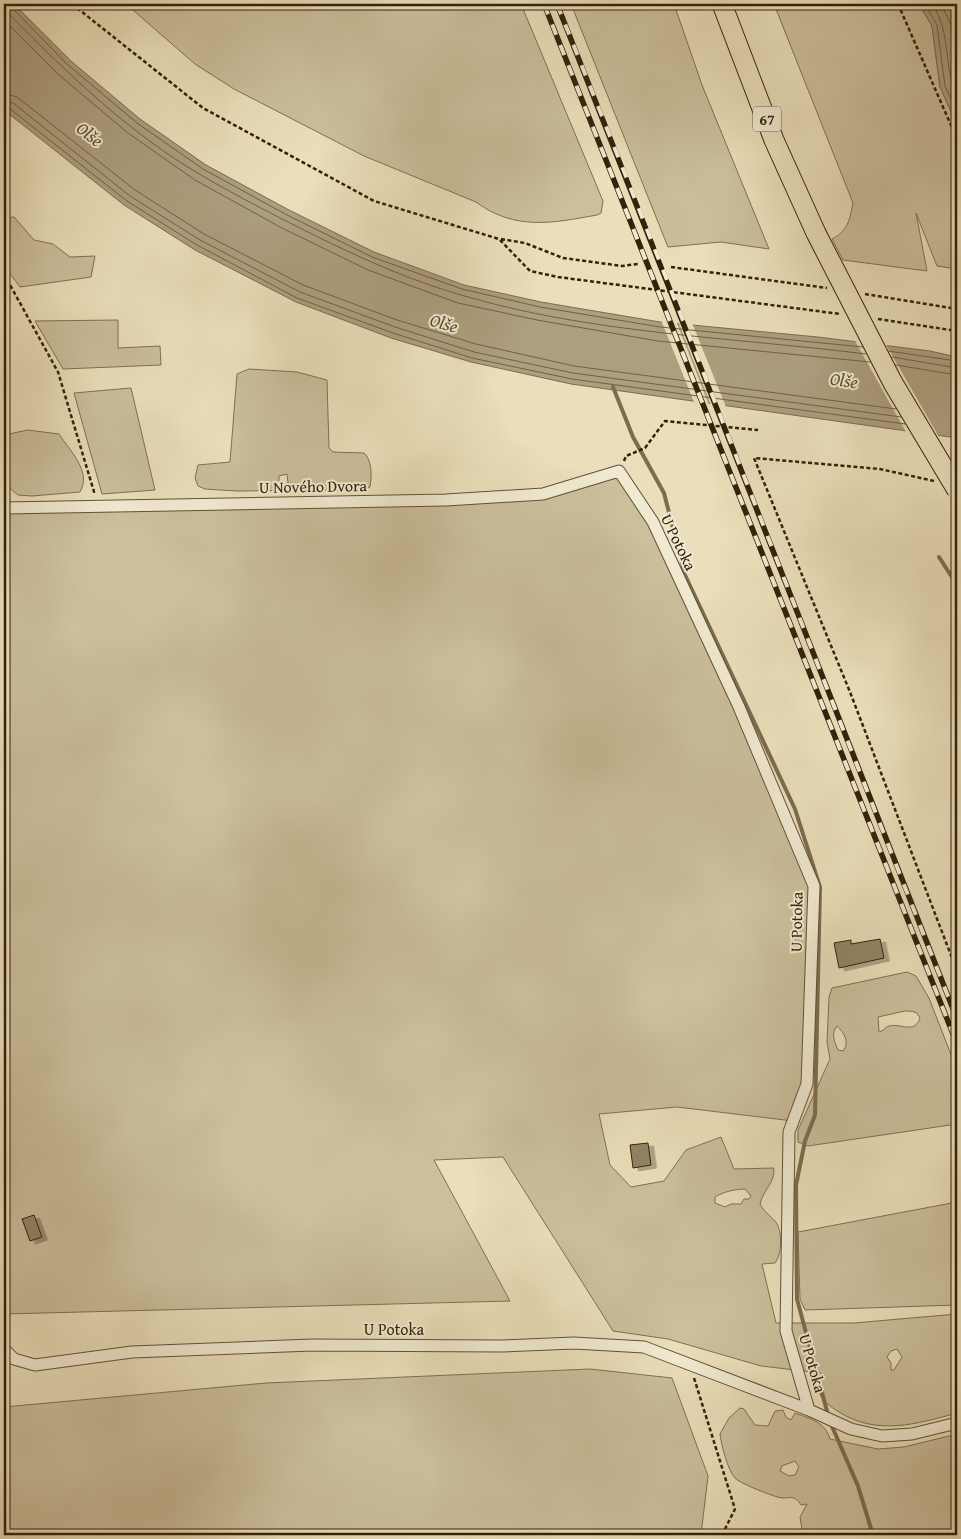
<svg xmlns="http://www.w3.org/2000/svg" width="961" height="1539" font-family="'Gentium Book Plus',serif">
  <defs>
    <filter id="shadow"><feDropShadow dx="5.5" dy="3" stdDeviation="0" flood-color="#0004"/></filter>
  </defs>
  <rect width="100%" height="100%" fill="#eadfba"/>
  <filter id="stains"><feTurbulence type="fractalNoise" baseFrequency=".004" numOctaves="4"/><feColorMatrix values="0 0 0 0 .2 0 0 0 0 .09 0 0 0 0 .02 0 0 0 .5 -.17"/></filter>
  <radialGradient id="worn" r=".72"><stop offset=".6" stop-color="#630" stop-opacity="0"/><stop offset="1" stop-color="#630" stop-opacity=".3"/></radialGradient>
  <path fill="#cbbf9c" stroke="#7f7053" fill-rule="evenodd" d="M 126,4 L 521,4 L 603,201 L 601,213 L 597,215 C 553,223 515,231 476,202 L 364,156 L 234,89 L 195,64 Z
    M 571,4 L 674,4 L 702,85 L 769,249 L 721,242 L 668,247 Z
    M 774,4 L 919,4 L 932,26 L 940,87 L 957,125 L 957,269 L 937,266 L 916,213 L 927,271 L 843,260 L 832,239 C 848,231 850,219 853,203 Z
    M 14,217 L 34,240 L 53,244 L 70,257 L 95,256 L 91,277 L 20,287 L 4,266 L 4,218 Z
    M 118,320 L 118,348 L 160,346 L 161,365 L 63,369 L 35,321 Z
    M 249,369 L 297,372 L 327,380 L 329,448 L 333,452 L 364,453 C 372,460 372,476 370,487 L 364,490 L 237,491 L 205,489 L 198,486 L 195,478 L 198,465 L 230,462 L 237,374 ZM 287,474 L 288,483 L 283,485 L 279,482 L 279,476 Z
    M 131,388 L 155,490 L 102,494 L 74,393 Z
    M 28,430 L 59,434 C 70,451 92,472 80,492 L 32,496 L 18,495 L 4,483 L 4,435 Z
    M 619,471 L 653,523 L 814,886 L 807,1084 L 793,1121 L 677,1107 L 599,1114 L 610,1165 L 631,1187 L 664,1181 L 686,1150 L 721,1137 L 734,1169 L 774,1168 C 775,1183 763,1190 760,1204 C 762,1209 771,1217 775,1221 C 783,1230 782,1255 775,1263 L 762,1264 L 776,1323 L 854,1323 L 957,1314 L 957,1413 C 917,1424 877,1436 839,1412 C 820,1400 816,1395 821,1373 L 761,1366 L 668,1339 L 613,1331 L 503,1157 L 434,1160 L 510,1301 L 4,1314 L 4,508 L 543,494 ZM 745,1189 L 751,1196 L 749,1199 L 744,1199 L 741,1204 L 731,1204 L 725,1207 L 715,1203 L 715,1197 C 723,1192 735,1189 745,1189 ZM 897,1349 L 902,1357 L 894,1370 L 891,1370 L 891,1363 L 887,1357 L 891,1351 Z
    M 907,972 L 916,976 L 929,998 L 957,1070 L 957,1124 L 808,1146 L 798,1142 L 798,1130 L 830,1059 L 827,1042 L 829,997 L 832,988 ZM 905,1011 C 912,1011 918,1011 920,1019 C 913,1034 901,1023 889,1026 C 885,1027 884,1031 879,1032 L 878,1017 ZM 837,1026 C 844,1033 850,1042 843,1051 L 838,1050 C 834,1041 831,1033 837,1026 Z
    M 957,1202 L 957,1305 L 805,1310 L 800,1299 L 798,1232 Z
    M 590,1369 L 672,1378 L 708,1476 L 701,1535 L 4,1535 L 4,1407 L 266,1383 Z
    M 740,1408 L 744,1409 L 755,1425 L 768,1426 L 775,1411 L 783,1410 L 786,1417 L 791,1420 L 795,1413 C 811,1419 825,1422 830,1439 L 878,1449 L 904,1447 L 957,1434 L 957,1535 L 803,1535 L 800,1517 L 807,1504 L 801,1505 C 795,1495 792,1498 782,1498 C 774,1497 739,1483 735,1478 C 728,1471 721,1444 720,1434 L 729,1418 ZM 795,1461 L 799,1467 L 795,1475 L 789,1476 L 780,1471 L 782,1466 Z"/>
  <path fill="#ac9e7e" stroke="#7c6c50" d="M 4,4 L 14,4 L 71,61 L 140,119 L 206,165 L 289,210 L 374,252 L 464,285 L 541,302 L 660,322 L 818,337 L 930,351 L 957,357 L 957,438 L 571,384 L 471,362 L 391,338 L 296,302 L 195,250 L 124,205 L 4,110 Z
    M 919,4 L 957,4 L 957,125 L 940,87 L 932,26 Z"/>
  <path fill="#eadfba" d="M 661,320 L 676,321 L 709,405 L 694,402 Z
    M 678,321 L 692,323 L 726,407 L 711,405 Z
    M 854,339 L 885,343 L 939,437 L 906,432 Z"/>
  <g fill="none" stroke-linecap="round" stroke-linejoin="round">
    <path stroke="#706044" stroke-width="1" d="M 5,4 L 8,13 C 67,73 129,133 201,175 C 240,198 280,218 320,238 C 365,260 412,281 461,295 C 592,334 731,337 866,354
      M 11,4 L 13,9 L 68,65 L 137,123 L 203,169 L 287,215 L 372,257 L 462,289 L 540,307 L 660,327 L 863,347
      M 925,4 L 937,25 L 945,86 L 957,113
      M 932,4 C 952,33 943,67 957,98
      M 941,4 L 952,27 L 957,71
      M 4,20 L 59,75 L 128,133 L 195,180 L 280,227 L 368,270 L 458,303 L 537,320 L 658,341 L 870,362
      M 4,93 L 17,97 L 135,190 L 204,234 L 303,285 L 397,320 L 476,344 L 574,366 L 896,409
      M 4,101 L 13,103 L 130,196 L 200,240 L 300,292 L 395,327 L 474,352 L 573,373 L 901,417
      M 4,107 L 9,108 L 127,201 L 197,245 L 297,298 L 393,333 L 472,358 L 572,379 L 905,424
      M 888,351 L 957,361
      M 892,357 L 957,368
      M 896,365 L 957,375"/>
    <path stroke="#7c6c50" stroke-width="4" d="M 613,387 L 633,437 L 664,493 L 685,575 L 795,809 L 820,887 L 815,1115 L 805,1141 L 796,1185 L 797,1299 L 828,1415
      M 939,557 L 957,585
      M 831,1424 L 858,1486 L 873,1535"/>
  </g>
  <path fill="#928466" stroke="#33210a" filter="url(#shadow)" d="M 880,939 L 884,958 L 839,968 L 834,943 L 851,940 L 851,944 Z
    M 648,1143 L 651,1165 L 633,1168 L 630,1145 Z
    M 34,1215 L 42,1237 L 30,1241 L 22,1219 Z"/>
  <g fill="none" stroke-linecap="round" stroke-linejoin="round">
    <defs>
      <path id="street" d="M 4,508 L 446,500 L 543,494 L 619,471 L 653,522 L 739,707 L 814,886 L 807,1084 L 789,1132 L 786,1331 L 809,1410
        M 4,1349 L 14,1359 L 35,1365 L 132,1352 L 312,1345 L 502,1346 L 574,1343 L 644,1347 L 809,1410 L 851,1429 L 882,1436 L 912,1434 L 957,1423"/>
      <path id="primary" d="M 722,4 L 774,140 L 816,233"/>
    </defs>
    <use href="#street" stroke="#615036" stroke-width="13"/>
    <use href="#primary" stroke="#33210a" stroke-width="21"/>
    <path stroke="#33210a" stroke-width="2.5" stroke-dasharray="4 2.5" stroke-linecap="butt" d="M 72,4 L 203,108 L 374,201 L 499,239 L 530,271 L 558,277 L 840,314
      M 898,4 L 957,139
      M 501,239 L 525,243 L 563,258 L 622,266 L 638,264
      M 671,267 L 827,288
      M 4,274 L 58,372 L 95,495
      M 865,294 L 957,309
      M 878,319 L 957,331
      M 624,461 L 626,456 L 645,448 L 665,421 L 758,430
      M 934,481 L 880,469 L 754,458 L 850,692 L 957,971
      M 694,1378 L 735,1509 L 722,1535"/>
    <use href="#street" stroke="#f1ead2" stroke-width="11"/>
    <use href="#primary" stroke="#eadfba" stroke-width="19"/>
    <defs>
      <path id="rail" d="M 544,4 L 957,1044
        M 557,4 C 693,341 823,681 957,1019"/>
    </defs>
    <use href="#rail" stroke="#33210a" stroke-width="5.5"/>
    <use href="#rail" stroke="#f1ead2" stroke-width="4" stroke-dasharray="11" stroke-linecap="butt"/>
    <defs>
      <path id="primary-bridge" d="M 816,233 L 893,383 L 957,490"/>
    </defs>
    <use href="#primary-bridge" stroke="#33210a" stroke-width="21" stroke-linecap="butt"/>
    <use href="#primary-bridge" stroke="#eadfba" stroke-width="19"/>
  </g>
  <g text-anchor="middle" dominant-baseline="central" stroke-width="4" stroke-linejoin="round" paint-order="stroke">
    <rect fill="#f1ead2" stroke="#6c5d46" stroke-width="1" x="753" y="106.5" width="28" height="25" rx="4"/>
    <g font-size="15" font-weight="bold" fill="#33210a">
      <text x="767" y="119">67</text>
    </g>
    <g font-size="16" fill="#33210a" stroke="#f1ead2">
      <text transform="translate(313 486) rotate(-1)">U Nového Dvora</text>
      <text transform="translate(679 542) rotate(64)">U Potoka</text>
      <text transform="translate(796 922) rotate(-89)">U Potoka</text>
      <text x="394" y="1329">U Potoka</text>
      <text transform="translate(813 1363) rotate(74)">U Potoka</text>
    </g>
    <g font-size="18" font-style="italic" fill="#5d4d33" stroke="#f1ead2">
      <text transform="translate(90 134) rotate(38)">Olše</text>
      <text transform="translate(444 323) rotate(16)">Olše</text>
      <text transform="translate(844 380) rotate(8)">Olše</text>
    </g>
  </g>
  <rect width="961" height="1539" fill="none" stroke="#eadfba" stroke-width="20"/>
  <rect x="5" y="5" width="951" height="1529" fill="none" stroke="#33210a" stroke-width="2.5"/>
  <rect x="10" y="10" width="941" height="1519" fill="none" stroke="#33210a"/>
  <rect width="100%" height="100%" filter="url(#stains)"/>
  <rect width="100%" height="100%" fill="url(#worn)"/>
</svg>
